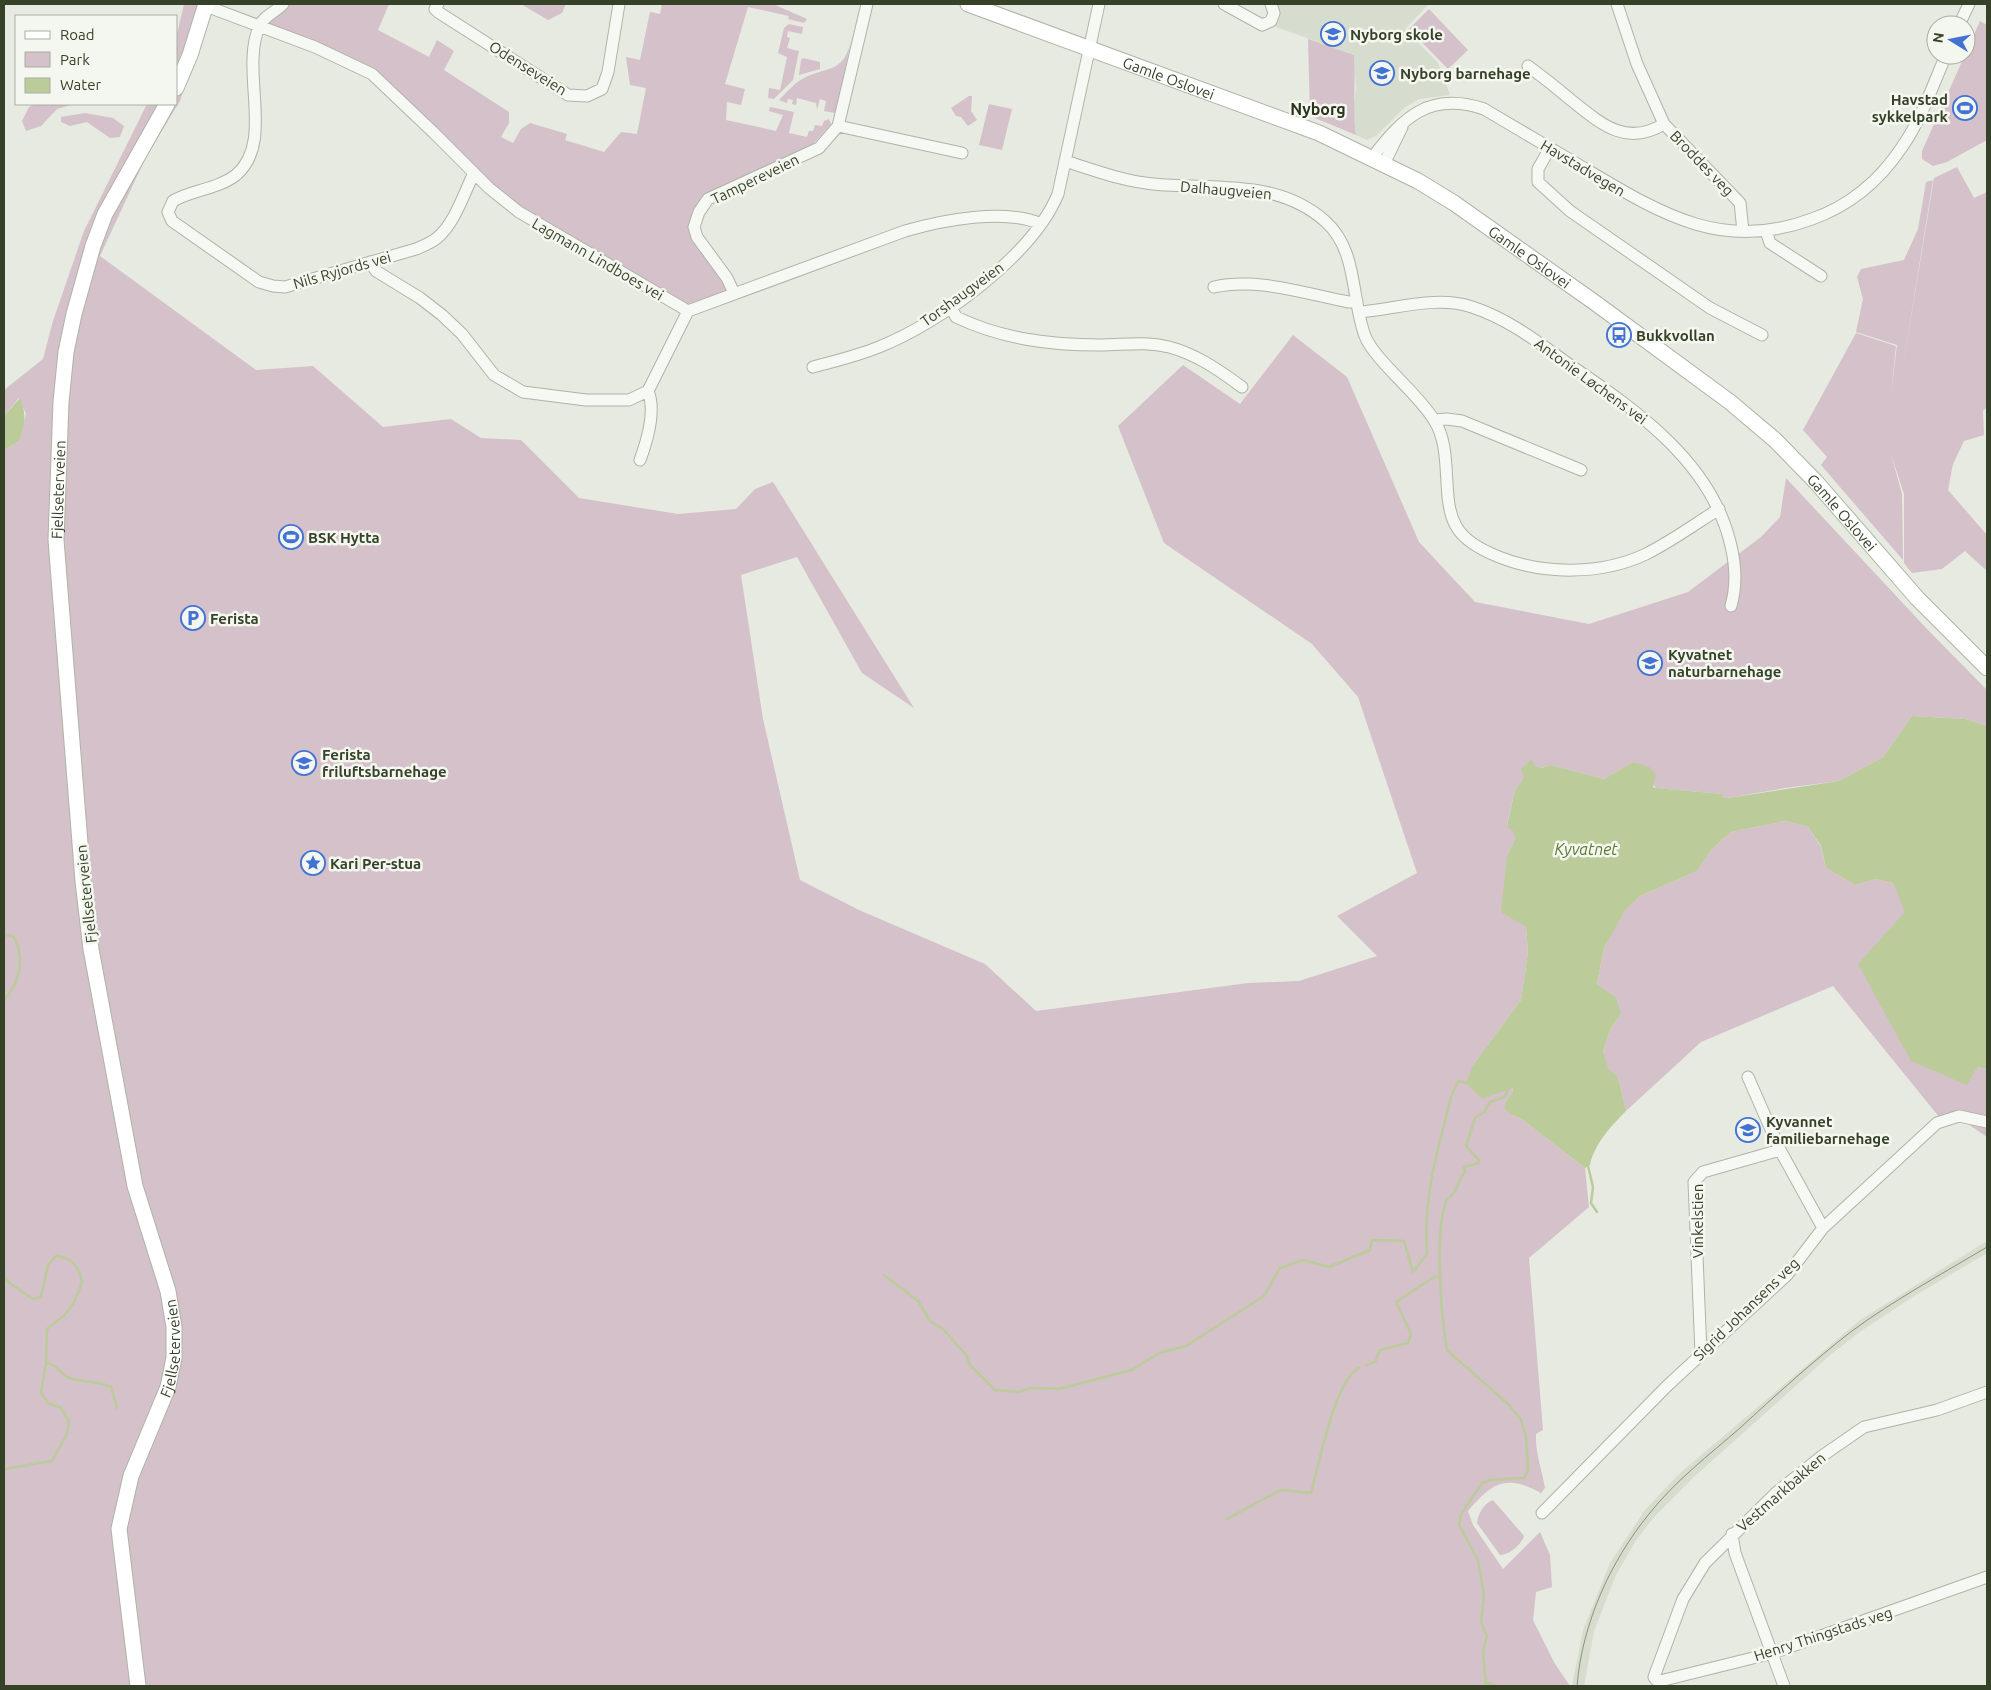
<svg xmlns="http://www.w3.org/2000/svg" width="1991" height="1690" font-family="Ubuntu,sans-serif">
  <rect width="100%" height="100%" fill="#e6eae1"/>
  <path fill="#d6dcce" d="M 1273,4 L 1426,4 L 1428,5 L 1405,29 L 1438,63 L 1450,95 L 1419,99 L 1404,108 L 1376,136 L 1367,140 L 1356,135 L 1353,109 L 1356,89 L 1354,55 L 1268,24 Z
    M 1987,1241 L 1987,1253 L 1911,1298 L 1861,1331 L 1829,1356 L 1695,1476 L 1654,1517 L 1635,1542 L 1616,1575 L 1594,1631 L 1584,1686 L 1572,1686 L 1583,1630 L 1610,1563 L 1645,1510 L 1679,1474 L 1860,1320 Z"/>
  <path fill="#d4c1ca" d="M 184,4 L 212,4 L 180,101 L 146,157 L 100,256 L 256,370 L 313,366 L 383,427 L 451,419 L 481,438 L 521,440 L 579,498 L 678,514 L 736,509 L 755,489 L 773,482 L 914,708 L 862,673 L 797,557 L 741,575 L 763,719 L 800,880 L 859,910 L 985,964 L 1036,1011 L 1248,983 L 1299,981 L 1377,956 L 1337,916 L 1417,873 L 1358,697 L 1312,644 L 1164,543 L 1118,426 L 1183,365 L 1240,404 L 1293,335 L 1347,377 L 1419,542 L 1475,602 L 1589,624 L 1688,592 L 1761,537 L 1780,517 L 1786,478 L 1927,629 L 1987,690 L 1987,726 L 1966,719 L 1912,716 L 1883,757 L 1839,781 L 1785,788 L 1728,798 L 1724,798 L 1723,794 L 1656,788 L 1633,762 L 1604,779 L 1551,765 L 1541,768 L 1535,766 L 1515,790 L 1507,825 L 1515,832 L 1515,839 L 1507,855 L 1526,927 L 1528,952 L 1521,1000 L 1473,1065 L 1512,1088 L 1513,1091 L 1505,1103 L 1511,1115 L 1520,1118 L 1585,1168 L 1589,1207 L 1529,1258 L 1543,1430 L 1536,1434 C 1535,1453 1542,1469 1545,1488 L 1541,1493 C 1507,1474 1492,1482 1468,1511 L 1473,1525 L 1503,1569 L 1540,1532 L 1550,1555 L 1552,1587 L 1536,1592 L 1533,1620 L 1555,1664 L 1570,1686 L 4,1686 L 4,450 L 19,441 L 26,414 L 19,398 L 4,416 L 4,390 L 43,359 L 53,321 L 84,231 L 147,104 L 176,104 L 176,38 Z
    M 283,4 L 389,4 L 378,30 L 429,57 L 437,40 L 454,51 L 444,70 L 509,112 L 509,123 L 501,137 L 513,143 L 521,129 L 530,123 L 567,134 L 565,140 L 604,152 L 621,132 L 637,134 L 646,88 L 630,85 L 626,57 L 640,60 L 650,12 L 660,14 L 662,4 L 773,4 L 807,19 L 804,23 L 788,19 L 789,16 L 748,7 L 725,84 L 745,89 L 741,105 L 727,102 L 726,120 L 776,131 L 783,115 L 769,111 L 770,107 L 794,112 L 789,133 L 807,137 L 809,131 L 813,131 L 815,125 L 822,126 L 824,121 L 829,119 L 831,124 L 814,143 L 708,199 L 694,227 L 734,293 L 688,311 L 519,212 L 378,78 L 259,27 Z
    M 521,4 L 566,4 L 562,13 L 548,20 Z
    M 1429,9 L 1468,50 L 1448,69 L 1409,29 Z
    M 1980,21 L 1987,25 L 1987,140 L 1947,162 L 1933,166 L 1922,159 L 1922,151 Z
    M 789,24 L 803,27 L 802,34 L 788,31 L 787,37 L 790,38 L 787,48 L 799,51 L 793,80 L 774,99 L 768,98 L 769,88 L 780,90 L 787,57 L 778,53 L 784,28 Z
    M 1308,39 L 1354,55 C 1356,83 1352,108 1356,135 L 1310,116 Z
    M 851,40 L 837,109 L 835,113 L 824,111 L 826,101 L 820,99 L 817,110 L 816,103 L 797,98 L 796,105 L 792,104 L 793,100 L 788,99 L 787,103 L 779,100 C 787,92 795,82 806,77 C 831,66 844,72 851,40 Z
    M 803,58 L 820,62 L 820,69 L 799,75 L 801,60 Z
    M 969,96 L 972,96 L 971,111 L 977,120 L 968,126 L 961,117 L 956,116 L 951,108 Z
    M 36,104 L 74,104 L 57,109 L 41,126 L 26,131 L 22,121 L 29,107 Z
    M 989,104 L 1012,109 L 1002,150 L 979,145 Z
    M 85,113 L 113,118 L 124,126 L 120,137 L 110,138 L 87,122 L 70,126 L 61,122 L 61,117 Z
    M 1957,167 L 1974,198 L 1987,192 L 1987,407 L 1983,411 L 1984,435 L 1964,441 L 1953,464 L 1948,490 L 1987,535 L 1987,571 L 1965,551 L 1942,569 L 1912,573 L 1904,563 L 1904,494 L 1891,454 L 1902,494 L 1903,560 L 1821,465 L 1827,457 L 1803,430 L 1856,333 L 1896,346 L 1891,394 L 1897,345 L 1856,332 L 1863,299 L 1857,277 L 1861,269 L 1904,260 L 1918,229 L 1926,182 L 1933,180 L 1901,378 L 1934,178 Z
    M 1786,821 L 1808,827 L 1821,847 L 1826,868 L 1855,885 L 1876,879 L 1893,883 L 1977,1067 L 1987,1069 L 1987,1137 L 1965,1122 L 1944,1123 L 1833,986 L 1701,1042 L 1626,1111 L 1618,1077 L 1607,1068 L 1603,1051 L 1611,1028 L 1621,1014 L 1597,984 L 1604,948 L 1626,908 L 1640,896 L 1697,871 L 1712,849 L 1731,832 Z
    M 1493,1500 L 1524,1536 C 1521,1545 1509,1555 1500,1555 L 1477,1523 C 1478,1514 1484,1503 1493,1500 Z"/>
  <path fill="#bbcb9a" d="M 20,398 C 27,416 25,423 19,441 L 4,450 L 4,416 Z
    M 1912,716 L 1966,719 L 1987,726 L 1987,1069 L 1977,1067 L 1967,1085 L 1911,1061 L 1858,964 L 1905,912 L 1893,883 L 1876,879 L 1855,885 L 1826,868 L 1821,846 L 1808,827 L 1786,821 L 1731,832 L 1712,849 L 1697,871 L 1640,896 L 1626,909 L 1604,948 L 1597,984 L 1616,998 L 1621,1014 L 1611,1028 L 1603,1051 L 1608,1068 L 1618,1077 L 1626,1111 C 1612,1125 1594,1144 1590,1165 L 1585,1168 L 1520,1118 L 1511,1115 L 1505,1109 L 1505,1103 L 1513,1091 L 1512,1088 L 1482,1099 L 1466,1083 L 1473,1065 L 1521,1000 L 1528,952 L 1526,927 L 1501,912 L 1507,855 L 1515,839 L 1514,832 L 1507,826 L 1515,790 L 1524,778 L 1521,769 L 1532,759 L 1535,766 L 1541,768 L 1551,765 L 1604,779 L 1633,762 L 1649,767 L 1656,774 L 1653,787 L 1656,788 L 1723,794 L 1724,798 L 1728,798 L 1839,781 L 1883,757 Z"/>
  <g fill="none" stroke-linecap="round" stroke-linejoin="round">
    <path stroke="#bbcb9a" stroke-width="2.5" d="M 4,935 L 13,936 C 26,956 20,982 4,1000
      M 1588,1166 L 1593,1187 L 1591,1203 L 1597,1212
      M 4,1254 L 4,1258
      M 884,1275 L 918,1301 L 930,1321 L 943,1329 L 966,1355 L 970,1365 L 995,1390 L 1019,1392 L 1031,1388 L 1059,1389 L 1132,1370 L 1159,1353 L 1186,1346 L 1264,1296 L 1280,1268 L 1303,1260 L 1329,1267 L 1370,1250 L 1372,1240 L 1404,1241 L 1413,1272 L 1427,1254 C 1424,1205 1432,1171 1444,1125 C 1448,1111 1450,1093 1459,1081 L 1466,1083
      M 4,1276 L 11,1284 L 33,1299 L 41,1297 L 48,1265 L 56,1256 C 72,1258 79,1266 82,1282 C 74,1307 68,1314 47,1329 L 46,1363 L 41,1393 L 48,1403 L 61,1408 L 69,1421 L 67,1434 L 52,1461 L 4,1469
      M 47,1363 C 58,1365 59,1373 69,1378 C 78,1382 96,1380 111,1387 L 117,1408
      M 1366,1365 L 1375,1362 L 1380,1350 L 1408,1343 L 1411,1334 L 1396,1302 L 1434,1277 L 1441,1276
      M 1227,1519 L 1280,1490 L 1311,1493 C 1319,1465 1335,1379 1359,1368
      M 1486,1682 L 1495,1686
      M 1486,1686 L 1483,1652 L 1487,1636 L 1481,1622 L 1484,1595 L 1478,1560 L 1459,1525 L 1461,1514 L 1482,1483 L 1490,1480 L 1524,1478 L 1528,1470 L 1526,1436 L 1521,1420 L 1508,1404 L 1447,1350 C 1441,1315 1434,1229 1447,1199 C 1458,1192 1457,1181 1465,1172 L 1464,1167 L 1478,1163 L 1479,1160 L 1466,1146 L 1475,1118 L 1484,1112 L 1490,1102 L 1504,1097 L 1509,1088"/>
    <defs>
      <path id="street" d="M 283,4 C 276,12 263,16 259,27 C 240,72 275,142 236,175 C 218,189 192,190 173,201 L 168,212 L 172,221 L 259,282 L 273,286 L 285,287 L 416,249 C 423,246 431,243 437,238 C 455,223 464,193 474,173
        M 438,4 L 435,9 L 438,12 L 568,95 L 587,96 L 602,89 L 608,72 L 619,4
        M 1224,4 L 1262,25 L 1271,21 L 1274,13 L 1271,4
        M 1617,4 L 1637,64 L 1664,124 L 1740,203 L 1743,231
        M 206,6 L 315,47 L 372,74 L 433,132 L 489,188 L 519,212 L 688,311 L 905,231 C 943,220 1005,208 1041,224
        M 1959,25 L 1969,4
        M 1528,66 C 1543,77 1557,88 1571,100 C 1601,124 1626,147 1664,124
        M 838,126 L 962,153
        M 1550,148 L 1538,169 L 1538,182 L 1570,211 L 1710,308 L 1762,335
        M 1372,158 C 1403,117 1430,91 1484,109 C 1519,130 1554,150 1589,171 C 1663,215 1724,252 1812,219 C 1849,206 1880,180 1902,147 C 1921,120 1933,85 1946,55
        M 1065,161 C 1094,170 1122,181 1153,184 C 1212,190 1278,178 1326,222 C 1358,251 1351,299 1365,336 C 1375,361 1418,393 1434,420 C 1454,451 1440,498 1456,526 C 1464,541 1484,551 1499,557 C 1544,575 1602,575 1646,554 C 1672,541 1695,524 1719,509
        M 1384,164 L 1402,127
        M 1766,231 L 1770,243 L 1821,276
        M 370,262 L 376,271 L 420,298 L 442,315 L 462,334 L 494,375 L 523,392 L 586,400 L 629,400 L 648,391 L 688,311
        M 1214,287 C 1257,277 1306,294 1349,302 L 1357,301
        M 734,293 L 727,278 L 697,237 L 694,227 L 699,212 L 708,199 L 819,148 L 838,126 L 867,4
        M 951,307 L 956,317 C 1002,339 1050,345 1100,345 C 1124,345 1145,341 1169,347 C 1196,354 1219,370 1242,387
        M 1360,312 C 1397,309 1436,295 1472,307 C 1509,319 1539,343 1570,365 C 1637,411 1712,462 1731,546 C 1736,567 1737,585 1731,606
        M 813,367 C 835,361 857,356 879,347 C 940,323 1033,255 1058,194 L 1099,4
        M 1435,420 L 1447,419 L 1462,421 L 1581,470
        M 640,460 C 647,441 656,410 648,391
        M 1748,1077 L 1780,1150 L 1823,1228
        M 1701,1354 L 1694,1182 L 1703,1172 L 1780,1150
        M 1987,1392 L 1937,1410 L 1864,1427 L 1822,1456 L 1777,1492 L 1705,1563 L 1683,1599 L 1654,1677 L 1656,1680 L 1660,1681 L 1773,1653 L 1987,1577
        M 1542,1513 L 1667,1386 L 1787,1275 L 1823,1228 L 1937,1123 L 1959,1116 L 1987,1122
        M 1732,1534 L 1735,1553 L 1784,1686"/>
      <g id="secondary">
        <path id="s1" d="M 968,4 L 1319,133 L 1418,181 L 1454,203 L 1594,302 L 1730,402 L 1775,440 L 1816,482 L 1917,598 L 1987,668"/>
        <path d="M 176,88 L 190,55 L 206,4"/>
        <path id="s2" d="M 138,1686 L 119,1529 L 131,1476 L 168,1387 L 174,1358 L 174,1327 L 168,1291 L 135,1186 L 91,949 L 83,881 L 56,540 L 61,402 L 66,352 L 74,314 L 93,246 L 105,214 L 167,104"/>
      </g>
    </defs>
    <use href="#street" stroke="#aeb4a6" stroke-width="13"/>
    <use href="#secondary" stroke="#aeb4a6" stroke-width="17"/>
    <use href="#street" stroke="#f6f8f3" stroke-width="11"/>
    <use href="#secondary" stroke="#fff" stroke-width="15"/>
    <path stroke="#889479" stroke-width="1" d="M 1577,1686 C 1582,1624 1610,1562 1649,1514 C 1675,1481 1709,1455 1740,1428 C 1776,1395 1813,1361 1852,1331 C 1894,1300 1942,1274 1987,1247"/>
  </g>
  <defs>
    <symbol id="school-ring" viewBox="-11 -11 22 22"><circle r="9.5" fill="#f4f7f0" stroke="#4272d3" stroke-width="1.5"/><path d="M0-5L7-2L0 1L-7-2ZM-4 1L0 2.5L4 1V4Q0 6-4 4Z" fill="#4272d3"/></symbol>
    <symbol id="stadium-ring" viewBox="-11 -11 22 22"><circle r="9.5" fill="#f4f7f0" stroke="#4272d3" stroke-width="1.5"/><path d="M0-5a6.5 5 0 1 0 0 10a6.5 5 0 1 0 0-10ZM-3.5-1.8h7v3.6h-7Z" fill="#4272d3"/></symbol>
    <symbol id="bus-ring" viewBox="-11 -11 22 22"><circle r="9.5" fill="#f4f7f0" stroke="#4272d3" stroke-width="1.5"/><path d="M-5-6H5V4H4V6H2V4H-2V6H-4V4H-5ZM-3.5-4V0h7V-4ZM-3.5 1.2v1.5H-2V1.2ZM2 1.2v1.5H3.5V1.2Z" fill="#4272d3"/></symbol>
    <symbol id="parking-ring" viewBox="-11 -11 22 22"><circle r="9.5" fill="#f4f7f0" stroke="#4272d3" stroke-width="1.5"/><path d="M-3.5-5.5H1a3.5 3.5 0 0 1 0 7H-1V5.5H-3.5ZM-1-3.4V-.6H.8a1.4 1.4 0 0 0 0-2.8Z" fill="#4272d3"/></symbol>
    <symbol id="sight-ring" viewBox="-11 -11 22 22"><circle r="9.5" fill="#f4f7f0" stroke="#4272d3" stroke-width="1.5"/><path d="M0-6L1.8-2.2L6-1.7L2.9 1.2L3.7 5.4L0 3.3L-3.7 5.4L-2.9 1.2L-6-1.7L-1.8-2.2Z" fill="#4272d3"/></symbol>
  </defs>
  <g fill-rule="evenodd">
    <use href="#school-ring" x="1319" y="20" width="28" height="28"/>
    <use href="#school-ring" x="1368" y="59" width="28" height="28"/>
    <use href="#stadium-ring" x="1951" y="94" width="28" height="28"/>
    <use href="#bus-ring" x="1605" y="321" width="28" height="28"/>
    <use href="#stadium-ring" x="277" y="523" width="28" height="28"/>
    <use href="#parking-ring" x="179" y="604" width="28" height="28"/>
    <use href="#school-ring" x="1636" y="649" width="28" height="28"/>
    <use href="#school-ring" x="290" y="749" width="28" height="28"/>
    <use href="#sight-ring" x="299" y="849" width="28" height="28"/>
    <use href="#school-ring" x="1734" y="1116" width="28" height="28"/>
  </g>
  <g text-anchor="middle" dominant-baseline="central" stroke-width="5" stroke-linejoin="round" paint-order="stroke">
    <g font-size="15" font-weight="bold" fill="#364228" stroke="#f4f7f0" text-anchor="start">
      <text x="1350" y="34">Nyborg skole</text>
      <text x="1400" y="73">Nyborg barnehage</text>
      <text x="1948" y="99" text-anchor="end">Havstad<tspan x="1948" dy="17">sykkelpark</tspan></text>
      <text x="1636" y="335">Bukkvollan</text>
      <text x="308" y="537">BSK Hytta</text>
      <text x="210" y="618">Ferista</text>
      <text x="1668" y="654">Kyvatnet<tspan x="1668" dy="17">naturbarnehage</tspan></text>
      <text x="322" y="754">Ferista<tspan x="322" dy="17">friluftsbarnehage</tspan></text>
      <text x="330" y="863">Kari Per-stua</text>
      <text x="1766" y="1121">Kyvannet<tspan x="1766" dy="17">familiebarnehage</tspan></text>
    </g>
    <g font-size="15" fill="#364228" stroke="#f4f7f0">
      <text transform="translate(528 68) rotate(32)">Odenseveien</text>
      <text stroke="none"><textPath href="#s1" startOffset="214">Gamle Oslovei</textPath></text>
      <text transform="translate(1702 163) rotate(46)">Broddes veg</text>
      <text transform="translate(1583 168) rotate(31)">Havstadvegen</text>
      <text transform="translate(755 179) rotate(-26)">Tampereveien</text>
      <text transform="translate(1226 190) rotate(5)">Dalhaugveien</text>
      <text stroke="none"><textPath href="#s1" startOffset="619">Gamle Oslovei</textPath></text>
      <text transform="translate(598 259) rotate(30)">Lagmann Lindboes vei</text>
      <text transform="translate(342 270) rotate(-16)">Nils Ryjords vei</text>
      <text transform="translate(962 294) rotate(-36)">Torshaugveien</text>
      <text transform="translate(1591 381) rotate(36)">Antonie Løchens vei</text>
      <text stroke="none"><textPath href="#s2" startOffset="1218">Fjellseterveien</textPath></text>
      <text stroke="none"><textPath href="#s1" startOffset="1024">Gamle Oslovei</textPath></text>
      <text transform="translate(86 894) rotate(-96)">Fjellseterveien</text>
      <text transform="translate(1697 1221) rotate(-90)">Vinkelstien</text>
      <text transform="translate(1746 1309) rotate(-44)">Sigrid Johansens veg</text>
      <text stroke="none"><textPath href="#s2" startOffset="348">Fjellseterveien</textPath></text>
      <text transform="translate(1781 1492) rotate(-41)">Vestmarkbakken</text>
      <text transform="translate(1823 1634) rotate(-18)">Henry Thingstads veg</text>
    </g>
    <g font-size="16" font-weight="bold" fill="#27331b" stroke="#f4f7f0">
      <text x="1318" y="109">Nyborg</text>
    </g>
    <g font-size="16" font-style="italic" fill="#5d7831" stroke="#f4f7f0">
      <text x="1586" y="849">Kyvatnet</text>
    </g>
  </g>
  <rect width="1991" height="1690" fill="none" stroke="#364228" stroke-width="10"/>
  <rect x="15" y="15" width="162" height="90" fill="#f4f7f0" stroke="#a8afa0"/>
  <rect x="25" y="31" width="25" height="8" fill="#ffffff" stroke="#a8afa0"/>
  <text x="60" y="40" font-size="15" fill="#364228">Road</text>
  <rect x="25" y="52" width="25" height="15" fill="#d4c1ca" stroke="#a8afa0"/>
  <text x="60" y="65" font-size="15" fill="#364228">Park</text>
  <rect x="25" y="78" width="25" height="15" fill="#bbcb9a" stroke="#a8afa0"/>
  <text x="60" y="90" font-size="15" fill="#364228">Water</text>
  <g transform="translate(1951 40) rotate(280)"><circle r="24" fill="#f4f7f0" stroke="#a8afa0"/>
  <path d="M0-4L9 19L0 12L-9 19Z" fill="#4272d3"/>
  <text y="-8" font-size="14" font-weight="bold" text-anchor="middle" fill="#364228">N</text>
  </g>
</svg>
